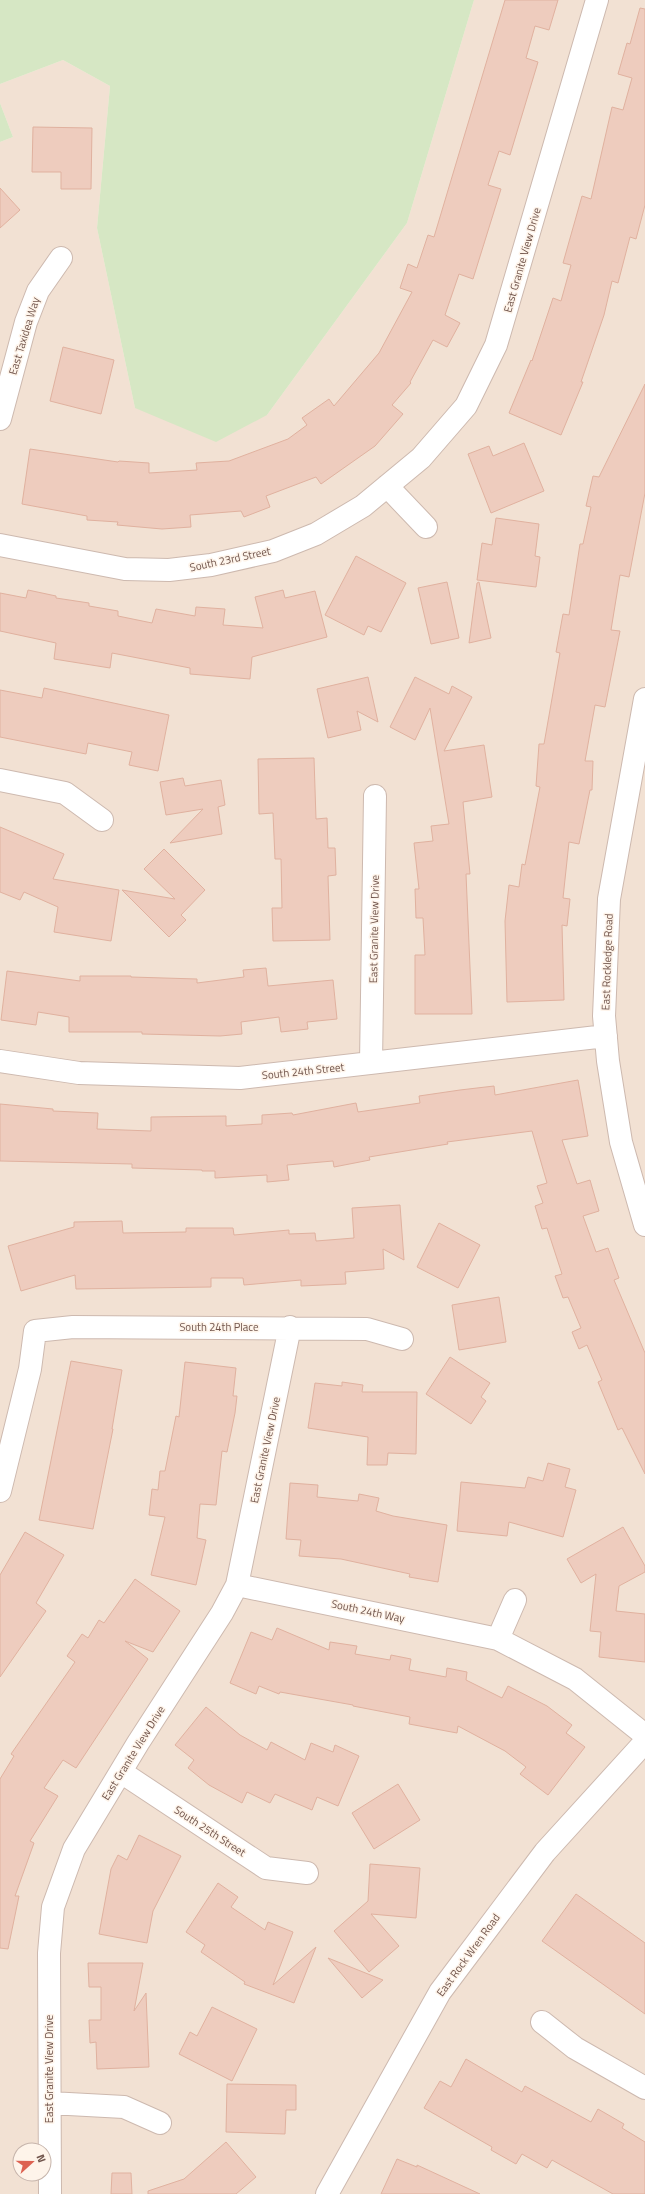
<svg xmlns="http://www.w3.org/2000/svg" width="645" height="2194" font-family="'Titillium Web',sans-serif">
  <rect width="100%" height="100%" fill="#fbf0e4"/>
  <path fill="#f2e1d3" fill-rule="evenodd" d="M 474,0 L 645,0 L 645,2194 L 0,2194 L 0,142 L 13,137 L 0,103 L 0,84 L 63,60 L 110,86 L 97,228 L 135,408 L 267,415 L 407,223 ZM 20,2150 L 44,2150 L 44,2174 L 20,2174 Z"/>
  <path fill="#d6e7c4" d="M 0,0 L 474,0 L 407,223 L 267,415 L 216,442 L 135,408 L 97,228 L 110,86 L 63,60 L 0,84 Z
    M 0,103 L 13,137 L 0,142 Z"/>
  <path fill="#eeccbe" stroke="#e0b19f" d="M 505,0 L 558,0 L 549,30 L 535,26 L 526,58 L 538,62 L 510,155 L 499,151 L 488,185 L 501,189 L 473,279 L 459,274 L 445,315 L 460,323 L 447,347 L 433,340 L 410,382 L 411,383 L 392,405 L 403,414 L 375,446 L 321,484 L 316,477 L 266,496 L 270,507 L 244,517 L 241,511 L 190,515 L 191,527 L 162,529 L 117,525 L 118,522 L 87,520 L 87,516 L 22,504 L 30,449 L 118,462 L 119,461 L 149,463 L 149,473 L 197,470 L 196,463 L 229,461 L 288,439 L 307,425 L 302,418 L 329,399 L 334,406 L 379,353 L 412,292 L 400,288 L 408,264 L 417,268 L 428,235 L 434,237 Z
    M 640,8 L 645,9 L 645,205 L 636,239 L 630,237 L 618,283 L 612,281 L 604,315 L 581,382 L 583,382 L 561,435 L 509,413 L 531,360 L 532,361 L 553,298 L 561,301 L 571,265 L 563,263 L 582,196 L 591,199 L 612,107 L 623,110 L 632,78 L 618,74 L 627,43 L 630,44 Z
    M 33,127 L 92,128 L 91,189 L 61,189 L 61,172 L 32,172 Z
    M 0,188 L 20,210 L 0,228 Z
    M 63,347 L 114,360 L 101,414 L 50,401 Z
    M 645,384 L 645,493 L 629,577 L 620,575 L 611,630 L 620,631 L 605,707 L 595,705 L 585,761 L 593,761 L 592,790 L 590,790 L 579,844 L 569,842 L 563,898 L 570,899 L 567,926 L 562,925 L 564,1000 L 507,1002 L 505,921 L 509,885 L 519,887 L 522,864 L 525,865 L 540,787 L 536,786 L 539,744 L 544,744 L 560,653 L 556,652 L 563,614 L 569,615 L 580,544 L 583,544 L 591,507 L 586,506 L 593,476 L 599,477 Z
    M 524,443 L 544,491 L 491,513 L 468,454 L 489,446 L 493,456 Z
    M 496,518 L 539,524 L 535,556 L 540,557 L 536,587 L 477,580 L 482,543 L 492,545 Z
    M 356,556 L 406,583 L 381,632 L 368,626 L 364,635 L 325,615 Z
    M 447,582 L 459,638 L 431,644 L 418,588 Z
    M 479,582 L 491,638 L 469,643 L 477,583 Z
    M 28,590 L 56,596 L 56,598 L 89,603 L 89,606 L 118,611 L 118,616 L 152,623 L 156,609 L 195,616 L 196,607 L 225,609 L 223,625 L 263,628 L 255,597 L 283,590 L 285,598 L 315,591 L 327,637 L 252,657 L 250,679 L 190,674 L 190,668 L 112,653 L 110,668 L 54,659 L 56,643 L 0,631 L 0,593 L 26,598 Z
    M 368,677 L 378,722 L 357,711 L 361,730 L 328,738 L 317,689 Z
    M 415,677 L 449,694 L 452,686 L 472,697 L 444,751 L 484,745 L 492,797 L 463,802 L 470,874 L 466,874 L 472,1014 L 415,1014 L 415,955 L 425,955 L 423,918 L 416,918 L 415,889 L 419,889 L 414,843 L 433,841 L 431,826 L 449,824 L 430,708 L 415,740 L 390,727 Z
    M 44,688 L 169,715 L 158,771 L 129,765 L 132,752 L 88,743 L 86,754 L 0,737 L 0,690 L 42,698 Z
    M 314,758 L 316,819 L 327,818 L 328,848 L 335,848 L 336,875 L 328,876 L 330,940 L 273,941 L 272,908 L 282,908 L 281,859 L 275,859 L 273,813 L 259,814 L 258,759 Z
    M 183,778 L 185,786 L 221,780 L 225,805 L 218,807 L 222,834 L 170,843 L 203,809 L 166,815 L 160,782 Z
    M 0,827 L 64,854 L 53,879 L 119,890 L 111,941 L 54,932 L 58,907 L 24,892 L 20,900 L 0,892 Z
    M 164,849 L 205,890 L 181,915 L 186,920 L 169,937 L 122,890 L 175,899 L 144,869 Z
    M 266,968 L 268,986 L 333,980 L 337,1019 L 307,1022 L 308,1029 L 281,1032 L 279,1017 L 241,1022 L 242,1034 L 220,1036 L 142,1034 L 142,1032 L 69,1032 L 69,1017 L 38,1012 L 36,1025 L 1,1020 L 7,971 L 80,981 L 80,976 L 131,976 L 131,977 L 197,979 L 197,983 L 244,977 L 243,970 Z
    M 578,1080 L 588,1136 L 562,1140 L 577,1184 L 590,1180 L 599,1211 L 583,1216 L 596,1252 L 608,1248 L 619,1278 L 614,1280 L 645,1353 L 645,1474 L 622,1428 L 618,1430 L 598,1382 L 602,1380 L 587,1345 L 579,1349 L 572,1332 L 581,1328 L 568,1297 L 563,1298 L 555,1276 L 562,1274 L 547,1228 L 542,1229 L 535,1206 L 543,1203 L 537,1186 L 547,1183 L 532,1131 L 447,1142 L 448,1144 L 369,1157 L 370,1160 L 334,1167 L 333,1161 L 287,1165 L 289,1180 L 267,1182 L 267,1175 L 215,1178 L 215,1171 L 202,1171 L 202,1170 L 132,1168 L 132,1164 L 0,1161 L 0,1104 L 53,1109 L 53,1111 L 98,1113 L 97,1129 L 151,1131 L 151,1117 L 226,1116 L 226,1126 L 262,1124 L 262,1115 L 292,1113 L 293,1115 L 356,1103 L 358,1112 L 420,1103 L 419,1096 L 460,1090 L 494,1086 L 495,1095 Z
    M 400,1205 L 404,1260 L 383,1249 L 384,1269 L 345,1272 L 346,1284 L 301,1286 L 301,1280 L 244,1285 L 243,1278 L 211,1278 L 211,1287 L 76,1289 L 75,1275 L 21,1291 L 8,1246 L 74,1227 L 74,1222 L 122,1221 L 123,1233 L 186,1232 L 186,1228 L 233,1228 L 234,1235 L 289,1230 L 289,1234 L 315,1233 L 316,1241 L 354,1238 L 352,1208 Z
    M 439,1223 L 480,1245 L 458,1288 L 417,1267 Z
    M 499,1297 L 506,1342 L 459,1350 L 452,1305 Z
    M 450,1357 L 490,1383 L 481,1397 L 486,1401 L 471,1424 L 426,1394 Z
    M 71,1361 L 122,1370 L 112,1429 L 113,1429 L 93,1529 L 39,1520 Z
    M 185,1362 L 236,1368 L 233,1396 L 237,1396 L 235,1413 L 227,1452 L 222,1451 L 216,1505 L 200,1504 L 197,1538 L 206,1540 L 196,1585 L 151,1575 L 165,1517 L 149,1515 L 152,1489 L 158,1490 L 160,1471 L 165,1471 L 176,1416 L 179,1417 Z
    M 342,1382 L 363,1385 L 362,1392 L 417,1392 L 416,1454 L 388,1453 L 387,1465 L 367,1465 L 368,1437 L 308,1428 L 315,1383 L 342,1386 Z
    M 548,1463 L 570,1469 L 565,1487 L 576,1490 L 563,1537 L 509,1522 L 507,1536 L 457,1531 L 461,1482 L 525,1488 L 528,1477 L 543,1481 Z
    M 290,1483 L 318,1485 L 317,1497 L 358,1501 L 359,1494 L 379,1498 L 376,1511 L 393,1516 L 447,1525 L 438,1582 L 409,1577 L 410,1574 L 341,1559 L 299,1556 L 301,1540 L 286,1539 Z
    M 623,1527 L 645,1566 L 645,1572 L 619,1586 L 616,1611 L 645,1614 L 645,1662 L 599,1657 L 601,1632 L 590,1631 L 596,1574 L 581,1583 L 567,1559 Z
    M 25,1532 L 64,1555 L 36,1603 L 46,1611 L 0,1677 L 0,1575 Z
    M 135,1579 L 180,1611 L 153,1652 L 125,1641 L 148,1659 L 76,1768 L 63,1760 L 44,1788 L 58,1796 L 30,1841 L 34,1843 L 15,1896 L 19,1896 L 8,1949 L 0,1948 L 0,1779 L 14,1756 L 11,1754 L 75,1662 L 67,1656 L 82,1634 L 88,1638 L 99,1620 L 104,1623 Z
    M 277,1628 L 329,1650 L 330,1642 L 357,1646 L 355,1654 L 390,1660 L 391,1655 L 411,1659 L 409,1670 L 446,1677 L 447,1668 L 467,1672 L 466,1680 L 502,1698 L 508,1686 L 547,1706 L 572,1725 L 566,1733 L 585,1747 L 548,1795 L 520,1774 L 526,1767 L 505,1751 L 458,1726 L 457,1733 L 409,1724 L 410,1717 L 353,1706 L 353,1705 L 280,1692 L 279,1694 L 259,1686 L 256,1694 L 230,1683 L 251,1632 L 272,1640 Z
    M 206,1707 L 240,1735 L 267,1750 L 271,1742 L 305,1760 L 311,1743 L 333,1752 L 335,1745 L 359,1756 L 338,1806 L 317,1797 L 312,1810 L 275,1794 L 270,1803 L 247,1792 L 242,1803 L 209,1785 L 188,1768 L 194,1760 L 175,1745 Z
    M 398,1784 L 420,1820 L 374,1849 L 352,1813 Z
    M 139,1835 L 181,1856 L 153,1911 L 147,1943 L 99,1934 L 111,1869 L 118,1855 L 127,1860 Z
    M 370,1864 L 420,1868 L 416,1918 L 371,1914 L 399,1946 L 369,1972 L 334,1931 L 368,1901 Z
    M 218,1883 L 238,1897 L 231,1907 L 265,1930 L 268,1922 L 293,1932 L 273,1985 L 316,1947 L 294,2003 L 244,1984 L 245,1982 L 201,1952 L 205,1945 L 186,1932 Z
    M 576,1894 L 645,1943 L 645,2014 L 542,1941 Z
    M 328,1958 L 383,1980 L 362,1998 Z
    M 88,1963 L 143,1963 L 134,2011 L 146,1993 L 149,2067 L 97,2069 L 96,2042 L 90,2043 L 89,2020 L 101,2020 L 101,1987 L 89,1987 Z
    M 212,2007 L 257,2029 L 232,2081 L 179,2054 L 190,2032 L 197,2036 Z
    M 466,2059 L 522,2092 L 525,2086 L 591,2122 L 598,2109 L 624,2124 L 622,2128 L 645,2142 L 645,2194 L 613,2194 L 552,2160 L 547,2168 L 522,2154 L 516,2164 L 491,2150 L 492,2147 L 424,2108 L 440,2081 L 451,2087 Z
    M 227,2084 L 296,2085 L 296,2110 L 286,2110 L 285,2134 L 226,2132 Z
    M 226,2142 L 256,2177 L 236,2194 L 148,2194 L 148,2191 L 184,2179 Z
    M 397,2159 L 417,2167 L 417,2165 L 480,2194 L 381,2194 Z
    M 112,2173 L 131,2173 L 132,2194 L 111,2194 Z"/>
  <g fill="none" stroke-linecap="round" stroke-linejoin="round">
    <defs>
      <path id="minor" d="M 0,419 L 26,322 L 38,291 L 61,258
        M 387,486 L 426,527
        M 0,545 L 125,569 L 169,570 L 211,565 L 273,551 L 316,534 L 363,506 L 421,458 L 466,406 L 496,345 L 597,0
        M 645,699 L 609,899 L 604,1016 L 608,1061 L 621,1142 L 645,1225
        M 0,780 L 65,793 L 102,820
        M 0,1061 L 79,1073 L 240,1078 L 606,1036
        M 371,1063 L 375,796
        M 0,1491 L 30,1369 L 35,1331 L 73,1327 L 367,1329 L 402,1339
        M 237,1585 L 498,1639 L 575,1679 L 645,1735
        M 498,1639 L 515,1600
        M 121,1772 L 266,1868 L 307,1873
        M 542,2022 L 575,2048 L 645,2088
        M 50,2103 L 124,2107 L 160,2123
        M 50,2194 L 49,1953 L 53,1907 L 74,1849 L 138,1743 L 222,1613 L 237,1585 L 290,1327
        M 327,2194 L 440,1992 L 545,1852 L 645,1742"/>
    </defs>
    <use href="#minor" stroke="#cdb9af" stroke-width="24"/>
    <use href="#minor" stroke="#fff" stroke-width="22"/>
  </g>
  <g text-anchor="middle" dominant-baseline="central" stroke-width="3" stroke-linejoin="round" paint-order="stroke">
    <g font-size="11" fill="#71554c" stroke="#fef4ea">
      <text transform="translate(522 260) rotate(-74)">East Granite View Drive</text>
      <text transform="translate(24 336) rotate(-73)">East Taxidea Way</text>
      <text transform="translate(230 559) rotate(-12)">South 23rd Street</text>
      <text transform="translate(374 929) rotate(-89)">East Granite View Drive</text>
      <text transform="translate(607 962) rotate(-88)">East Rockledge Road</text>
      <text transform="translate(303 1071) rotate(-6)">South 24th Street</text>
      <text x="219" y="1327">South 24th Place</text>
      <text transform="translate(265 1450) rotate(-78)">East Granite View Drive</text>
      <text transform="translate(368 1611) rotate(12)">South 24th Way</text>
      <text transform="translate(133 1753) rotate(-58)">East Granite View Drive</text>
      <text transform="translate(210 1831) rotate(33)">South 25th Street</text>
      <text transform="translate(468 1955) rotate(-54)">East Rock Wren Road</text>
      <text transform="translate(49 2069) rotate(-90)">East Granite View Drive</text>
    </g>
  </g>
  <g transform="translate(32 2162) rotate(69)"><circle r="19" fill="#fef4ea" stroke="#c6b4ab"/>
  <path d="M0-3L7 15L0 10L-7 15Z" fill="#dd6251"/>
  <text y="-6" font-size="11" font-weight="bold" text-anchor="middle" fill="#71554c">N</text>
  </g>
</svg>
